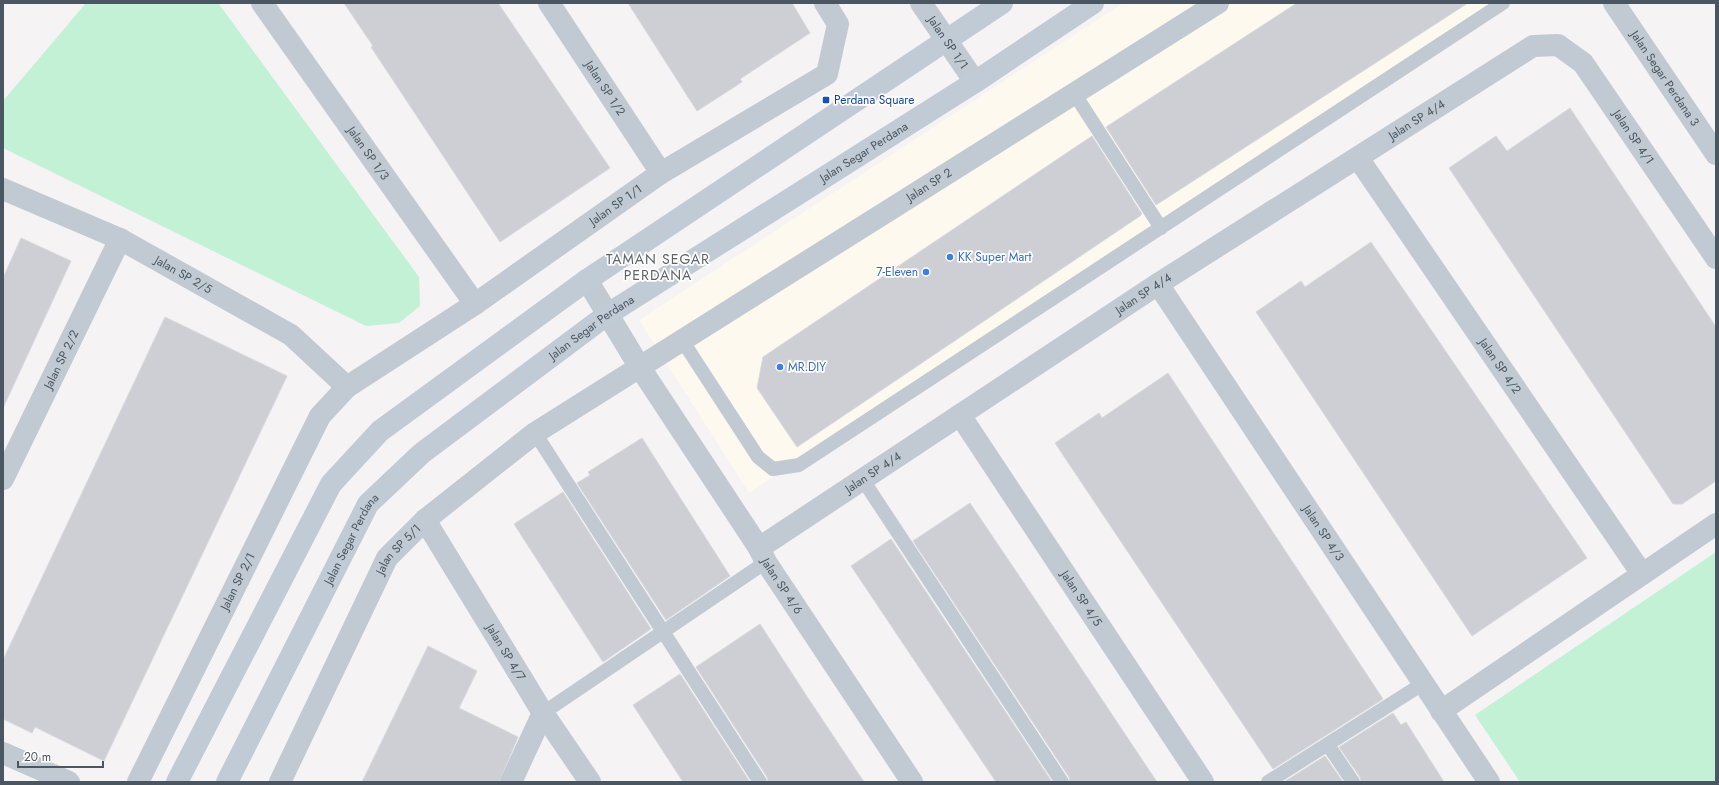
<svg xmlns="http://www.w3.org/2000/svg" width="1719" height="785" font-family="Jost,sans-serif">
  <rect width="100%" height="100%" fill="#f5f3f3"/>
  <path fill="#fdf9ef" d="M 1123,3 L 1498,3 L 749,493 L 639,320 Z"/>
  <path fill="#c3f1d5" d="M 86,3 L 218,3 L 419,277 L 420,306 L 399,323 L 366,326 L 3,148 L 3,101 Z
    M 1716,552 L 1716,782 L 1520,782 L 1475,715 Z"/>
  <path fill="#cdcfd5" stroke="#d7d9de" d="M 344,3 L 498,3 L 610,168 L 500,242 L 371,47 L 373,46 Z
    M 628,3 L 792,3 L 810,33 L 740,79 L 742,82 L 697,111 Z
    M 1297,3 L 1468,3 L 1156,205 L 1106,127 Z
    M 1570,108 L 1716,327 L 1716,481 L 1682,504 L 1673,504 L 1449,168 L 1496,136 L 1507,151 Z
    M 1092,136 L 1142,214 L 1140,216 L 797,447 L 757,388 L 763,357 Z
    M 21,238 L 71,261 L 3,408 L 3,278 Z
    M 1371,242 L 1587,558 L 1472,636 L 1256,312 L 1301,281 L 1305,287 Z
    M 165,317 L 287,376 L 104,761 L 35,727 L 32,733 L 3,719 L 3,660 Z
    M 1168,373 L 1383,699 L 1273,769 L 1055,443 L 1099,413 L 1102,418 Z
    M 642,438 L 730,576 L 666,620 L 577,483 L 590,475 L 588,472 Z
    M 563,492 L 651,629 L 603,662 L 514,524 Z
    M 970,503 L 1059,635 L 1157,782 L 1070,782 L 1069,777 L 913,541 Z
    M 891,539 L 1052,782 L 996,782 L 851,566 Z
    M 760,624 L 806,695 L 864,782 L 768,782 L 767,777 L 696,667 Z
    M 428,646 L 477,671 L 459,708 L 518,737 L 499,782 L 362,782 Z
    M 680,674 L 750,782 L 683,782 L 633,705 Z
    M 1393,713 L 1401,725 L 1406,722 L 1444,782 L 1361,782 L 1360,777 L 1339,747 Z
    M 1325,756 L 1343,782 L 1284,782 Z"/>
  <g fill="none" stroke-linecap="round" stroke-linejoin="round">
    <path stroke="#c1cad2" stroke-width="14" d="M 1074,93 L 1161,228
      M 682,340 L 758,457 L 773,469 L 799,465 L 1503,3
      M 535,433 L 760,782
      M 863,480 L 1062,782
      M 543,713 L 766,562
      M 1328,745 L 1353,782
      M 1268,782 L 1424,683"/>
    <g stroke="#c1cad2" stroke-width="22">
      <path id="s1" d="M 262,3 L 475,304"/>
      <path id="s2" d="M 549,3 L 661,173"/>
      <path id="s3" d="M 921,3 L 975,82"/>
      <path id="s4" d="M 1614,3 L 1716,154"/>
      <path id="s5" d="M 1358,158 L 1642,574"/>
      <path id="s6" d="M 3,189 L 120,239 L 291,335 L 347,387"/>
      <path id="s7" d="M 587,280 L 639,366 L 759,548 L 766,562 L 912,782"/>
      <path id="s8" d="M 1158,284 L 1489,782"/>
      <path id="s9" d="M 960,415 L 1203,782"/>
      <path id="s10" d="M 3,479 L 120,239"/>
      <path id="s11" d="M 425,520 L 543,713 L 590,782"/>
      <path id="s12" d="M 759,548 L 1158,284 L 1533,46 L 1558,45 L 1583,63 L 1716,258"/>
      <path d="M 1441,711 L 1716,524"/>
      <path d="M 3,753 L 69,782"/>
      <path id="s13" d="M 138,782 L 320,416 L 347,387 L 475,304 L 661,173 L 827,74 L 838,24 L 825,3"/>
      <path id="s14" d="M 280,782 L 387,558 L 425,520 L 535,433 L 1218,3"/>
      <path d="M 511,782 L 543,713"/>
    </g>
    <g stroke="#c1cbd6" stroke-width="22">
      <path d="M 177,782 L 331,484 L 380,431 L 587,280 L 1002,3"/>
      <path id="s15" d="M 227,782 L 368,504 L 422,453 L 608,314 L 975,82 L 1093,3"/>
    </g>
  </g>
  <rect fill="#1a4fb4" stroke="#fff" stroke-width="1.5" x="822" y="96" width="8" height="8" rx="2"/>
  <g fill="#3f7fe0" stroke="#fff" stroke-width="1.5">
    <circle cx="950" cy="257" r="4"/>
    <circle cx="926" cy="272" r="4"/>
    <circle cx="780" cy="367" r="4"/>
  </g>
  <g text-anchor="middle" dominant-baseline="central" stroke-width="3.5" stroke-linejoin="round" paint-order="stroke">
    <g font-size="12" fill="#4a5661" stroke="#fff">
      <text stroke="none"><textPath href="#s3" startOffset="48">Jalan SP 1/1</textPath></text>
      <text stroke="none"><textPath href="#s4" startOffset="91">Jalan Segar Perdana 3</textPath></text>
      <text stroke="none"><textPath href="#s2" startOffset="102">Jalan SP 1/2</textPath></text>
      <text stroke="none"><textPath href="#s12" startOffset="785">Jalan SP 4/4</textPath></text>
      <text stroke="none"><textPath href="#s12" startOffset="1068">Jalan SP 4/1</textPath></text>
      <text stroke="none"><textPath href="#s15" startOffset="921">Jalan Segar Perdana</textPath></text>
      <text stroke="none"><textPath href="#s1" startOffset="184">Jalan SP 1/3</textPath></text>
      <text stroke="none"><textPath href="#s14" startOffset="908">Jalan SP 2</textPath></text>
      <text stroke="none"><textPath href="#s13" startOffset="773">Jalan SP 1/1</textPath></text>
      <text stroke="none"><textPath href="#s6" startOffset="200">Jalan SP 2/5</textPath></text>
      <text stroke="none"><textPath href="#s12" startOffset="461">Jalan SP 4/4</textPath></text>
      <text stroke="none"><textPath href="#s15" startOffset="597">Jalan Segar Perdana</textPath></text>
      <text stroke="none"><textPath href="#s10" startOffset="133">Jalan SP 2/2</textPath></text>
      <text stroke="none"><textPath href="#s5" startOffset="252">Jalan SP 4/2</textPath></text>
      <text stroke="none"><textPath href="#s12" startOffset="137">Jalan SP 4/4</textPath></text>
      <text stroke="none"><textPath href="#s8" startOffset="299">Jalan SP 4/3</textPath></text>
      <text stroke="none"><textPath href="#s15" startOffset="273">Jalan Segar Perdana</textPath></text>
      <text stroke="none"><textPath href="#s14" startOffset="262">Jalan SP 5/1</textPath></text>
      <text stroke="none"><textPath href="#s13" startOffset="224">Jalan SP 2/1</textPath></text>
      <text stroke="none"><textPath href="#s7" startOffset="363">Jalan SP 4/6</textPath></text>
      <text stroke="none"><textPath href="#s9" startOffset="220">Jalan SP 4/5</textPath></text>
      <text stroke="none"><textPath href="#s11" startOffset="155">Jalan SP 4/7</textPath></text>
    </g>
    <g font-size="12" fill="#164399" stroke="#fff" text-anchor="start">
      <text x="834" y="100">Perdana Square</text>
    </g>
    <g font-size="12" fill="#366cbe" stroke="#fff" text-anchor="start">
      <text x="958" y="257">KK Super Mart</text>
      <text x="918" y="272" text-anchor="end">7-Eleven</text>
      <text x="788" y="367">MR.DIY</text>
    </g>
    <g font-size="14" letter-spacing="1" fill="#5f6368" stroke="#fff">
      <text x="658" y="259">TAMAN SEGAR<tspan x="658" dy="16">PERDANA</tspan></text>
    </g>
  </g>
  <rect width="1719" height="785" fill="none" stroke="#4a5661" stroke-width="8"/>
  <path d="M18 761v6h85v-6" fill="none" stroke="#4a5661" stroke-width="2"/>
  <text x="24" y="761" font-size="12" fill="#4a5661" stroke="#ffffff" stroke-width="3" paint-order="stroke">20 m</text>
</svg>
